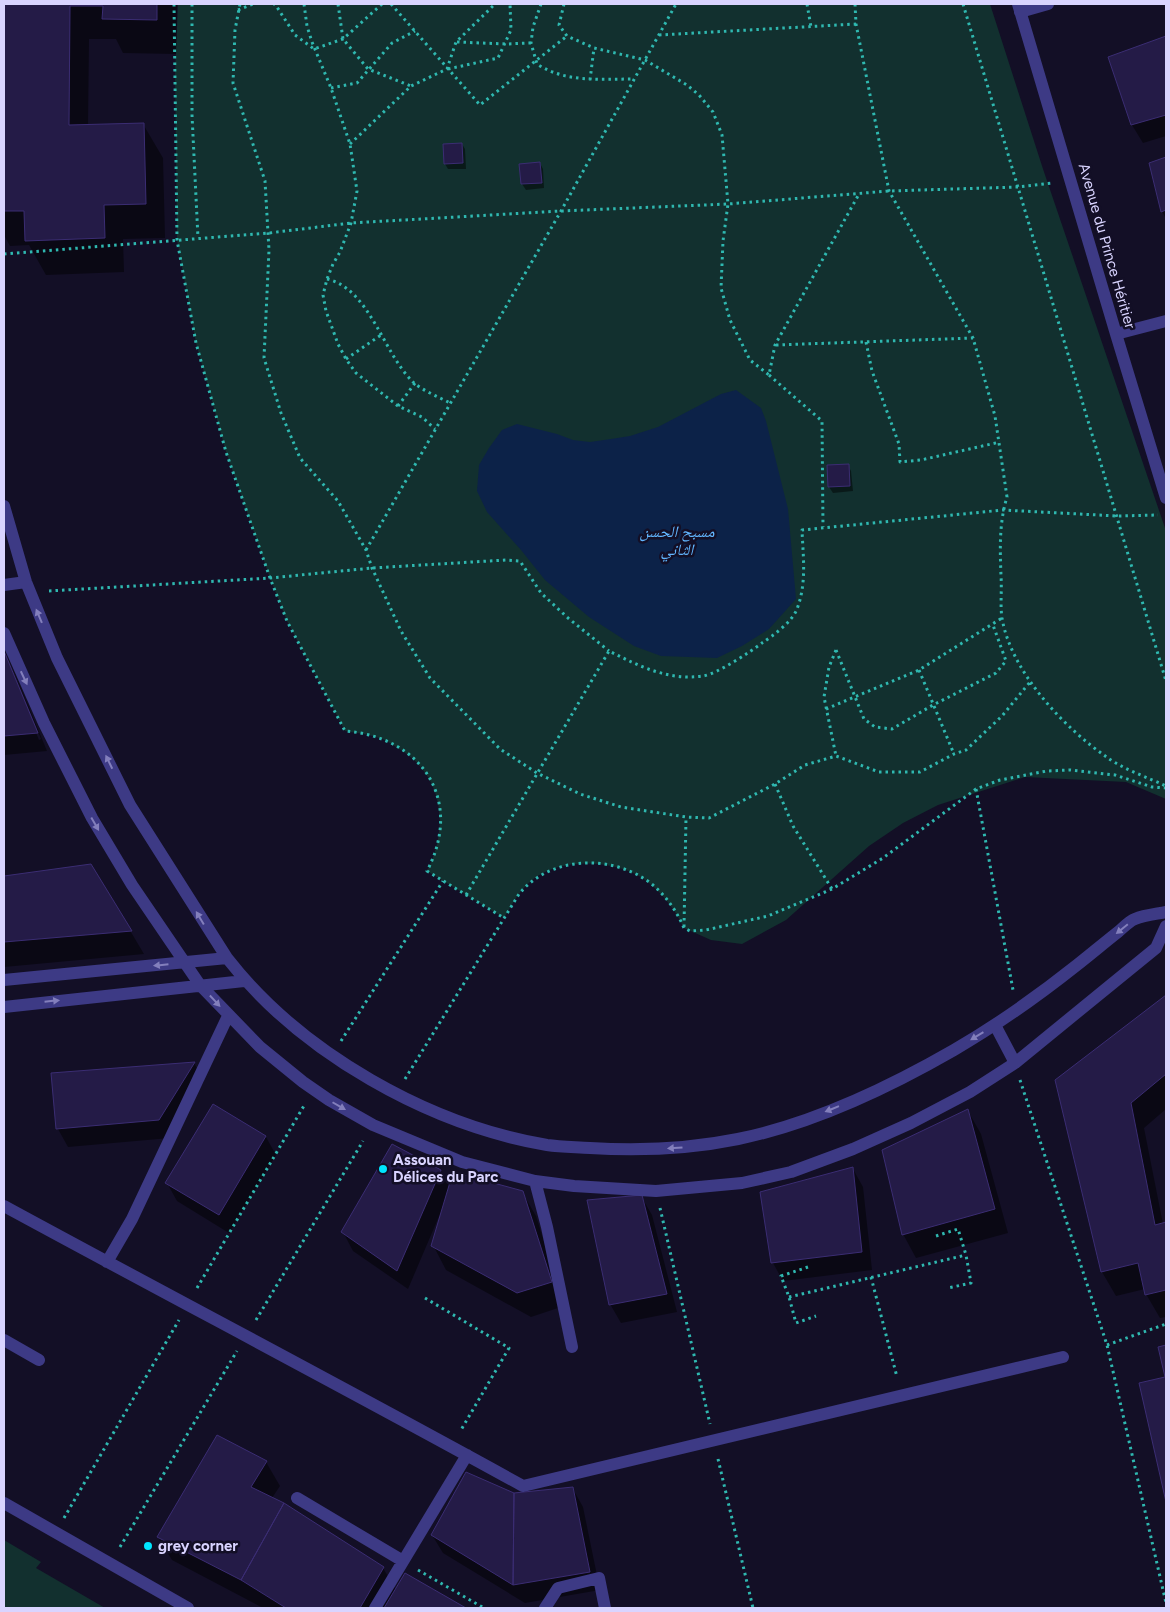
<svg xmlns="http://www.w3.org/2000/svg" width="1170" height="1612" font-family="Figtree,'Noto Naskh Arabic',sans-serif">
  <rect width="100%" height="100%" fill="#130f26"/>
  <path fill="#12302f" d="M 178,4 L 990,4 L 1043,169 L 1166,531 L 1166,799 L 1126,782 L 1025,777 L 938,805 L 903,823 L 869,846 L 786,920 L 742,944 L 711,940 L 684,928 C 676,911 664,895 649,883 C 621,859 559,856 531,881 C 519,891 512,905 504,918 L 427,871 C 450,826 443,773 396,747 C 391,744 385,739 379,738 C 368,734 356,733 345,731 L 287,621 L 270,578 L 226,452 L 196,343 L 177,240 L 175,74 Z
    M 4,1540 L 41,1562 L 36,1568 L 105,1608 L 4,1608 Z"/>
  <path fill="#0c2248" d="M 736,390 L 761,408 L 766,421 L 788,509 L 796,599 L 769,629 L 742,646 L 717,658 L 661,656 L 634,646 L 589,617 L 545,580 L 521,550 L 487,512 L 477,491 L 479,465 L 489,448 L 502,430 L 517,424 L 557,434 L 573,440 L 590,442 L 611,439 L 630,436 L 658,427 L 721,394 Z"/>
  <path fill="#0007" d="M 4,4 L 177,4 L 176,54 L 123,53 L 116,39 L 89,39 L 88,126 L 143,124 L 163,158 L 165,238 L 123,239 L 124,272 L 46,275 L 29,245 L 10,246 L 4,235 Z
    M 1166,38 L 1166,136 L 1143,143 L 1132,125 L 1110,57 Z
    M 462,144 L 465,149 L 466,169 L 448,169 L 445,164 Z
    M 1166,159 L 1166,219 L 1162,211 L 1151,164 Z
    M 540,163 L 543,169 L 544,188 L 526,190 L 522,184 L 521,165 Z
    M 848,465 L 851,471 L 853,491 L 833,493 L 829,487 L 828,466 Z
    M 4,647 L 47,751 L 4,755 L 4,654 L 39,740 L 41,739 Z
    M 91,865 L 144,954 L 4,967 L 4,877 Z
    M 1166,997 L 1166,1109 L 1144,1128 L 1163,1224 L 1166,1224 L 1166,1317 L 1160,1318 L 1146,1294 L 1145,1289 L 1116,1296 L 1102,1272 L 1056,1081 Z
    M 194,1063 L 204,1081 L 170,1138 L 68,1147 L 58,1129 Z
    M 968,1111 L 981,1134 L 1008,1233 L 916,1258 L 903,1234 Z
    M 266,1137 L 276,1155 L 229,1233 L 177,1201 L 167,1183 Z
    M 853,1169 L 863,1187 L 872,1270 L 783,1281 L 773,1263 L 761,1193 Z
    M 440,1171 L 450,1187 L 522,1192 L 536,1216 L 564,1306 L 531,1317 L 446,1270 L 433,1245 L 441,1215 L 440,1214 L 408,1289 L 353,1251 L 343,1232 Z
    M 641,1196 L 652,1215 L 677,1312 L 621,1323 L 610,1304 Z
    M 1166,1378 L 1166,1496 L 1141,1384 Z
    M 266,1462 L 280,1486 L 272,1498 L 383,1568 L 396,1590 L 406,1574 L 463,1608 L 263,1608 L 172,1560 L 158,1537 Z
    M 573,1489 L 583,1507 L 600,1590 L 525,1603 L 443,1553 L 432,1535 L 514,1494 Z"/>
  <path fill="#241b47" stroke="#3b2d73" d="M 4,4 L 157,4 L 157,20 L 102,19 L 103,6 L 70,6 L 69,125 L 144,123 L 146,204 L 104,205 L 105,238 L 25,241 L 24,211 L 4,211 Z
    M 1166,36 L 1166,115 L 1131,125 L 1108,57 Z
    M 462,143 L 463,163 L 444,164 L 443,144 Z
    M 1166,157 L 1166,210 L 1161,212 L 1149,163 Z
    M 540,162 L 542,183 L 521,184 L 519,164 Z
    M 849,464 L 850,486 L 828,487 L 827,465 Z
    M 4,651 L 38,733 L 4,736 Z
    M 91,864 L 132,931 L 4,942 L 4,876 Z
    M 1166,995 L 1166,1074 L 1131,1103 L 1155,1225 L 1166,1222 L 1166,1290 L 1145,1295 L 1138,1263 L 1101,1272 L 1055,1080 Z
    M 195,1062 L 159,1120 L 56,1129 L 51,1073 Z
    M 213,1104 L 266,1136 L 219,1215 L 165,1183 Z
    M 968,1109 L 995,1209 L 902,1235 L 882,1150 Z
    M 392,1144 L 441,1170 L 397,1271 L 341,1232 Z
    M 853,1167 L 862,1252 L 771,1263 L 760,1192 Z
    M 453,1172 L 523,1191 L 552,1282 L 517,1293 L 431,1246 Z
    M 642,1195 L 667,1294 L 609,1305 L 587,1200 Z
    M 1166,1345 L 1166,1502 L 1139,1383 L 1165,1377 L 1158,1347 Z
    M 217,1435 L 267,1461 L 251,1487 L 284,1503 L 241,1580 L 157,1537 Z
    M 466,1472 L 514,1493 L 513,1585 L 431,1535 Z
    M 573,1487 L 590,1572 L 513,1585 L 514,1493 Z
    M 284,1503 L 384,1567 L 360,1608 L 286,1608 L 241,1580 Z
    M 405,1573 L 466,1608 L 384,1608 Z"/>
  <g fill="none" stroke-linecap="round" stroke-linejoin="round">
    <path stroke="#2fb8b0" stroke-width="3" stroke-dasharray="2.5 4" stroke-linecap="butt" d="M 174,4 L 177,240 L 196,343 L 226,452 L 270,578 L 287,621 L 345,731 C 422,737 464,800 427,871 L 504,918
      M 192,4 L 192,115 L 198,238
      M 240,4 L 235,30 L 233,83 L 265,181 L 269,250 L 264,358 L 281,413 L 300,458 L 338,501 L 366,550 L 372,568 L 401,631 L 430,678 L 500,749 L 537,773 L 580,794 L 621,807 L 686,817 L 709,818 L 775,784 L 805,765 L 836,756 L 879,772 L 920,772 L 954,754 L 966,750 L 1002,716 L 1030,682
      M 273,4 L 275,4 L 295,35 L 314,49 L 343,39 L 382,4
      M 304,4 L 307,26 L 312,42 L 331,88 L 350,144 L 357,191 L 351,223 L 340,252 L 333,264 L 327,279 L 323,295 L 326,311 L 338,344 L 346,359 L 356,373 L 398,406 L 422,417 L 435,429
      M 338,4 L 343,39 L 368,69 L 411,86
      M 391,4 L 480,105 L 567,36
      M 541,4 L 533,27 L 531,43 L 537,64 C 566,83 600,79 634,79
      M 564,4 L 559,25 L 567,36 L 594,48 L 645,60 L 687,85 L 699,95 L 713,112 L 722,135 L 728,204 L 723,241 L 721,288 L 730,320 L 750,360 L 769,375 L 775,345 L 859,194
      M 807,4 L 811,27
      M 855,4 L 856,24 L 889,191 L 973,338 L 995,416 L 1007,497 C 999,523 1000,549 1001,576 C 1002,590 1000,605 1002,618 C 1011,672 1064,728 1108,758 C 1123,769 1149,778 1166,786
      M 963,4 L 1166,681
      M 238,10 L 253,4
      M 659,35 L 856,24
      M 457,42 L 506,44 L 531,43
      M 448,69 L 498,58 L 511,30 L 510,4
      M 590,80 L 594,48
      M 331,88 L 357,83 L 392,43 L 415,31
      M 350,144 L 411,86 L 447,69 L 456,42 L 495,4
      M 4,254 L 269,233 L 351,223 L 561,211 L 728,204 L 889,191 L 1018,187 L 1053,183
      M 327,279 C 370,289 383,353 413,382 C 423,391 439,397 450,403
      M 866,342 L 872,371 L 899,444 L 900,462 L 921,460 L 1000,442
      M 776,345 L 973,338
      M 346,359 L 381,335
      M 769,375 L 822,421 L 823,527
      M 398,406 L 415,383
      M 366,550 L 561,211 L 676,4
      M 49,591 L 270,578 L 372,568 L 506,560 L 520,561 L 541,593 L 568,618 L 609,651
      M 836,650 L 864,719 L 875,727 L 892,729 L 933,705 L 996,673 L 1006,661 L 993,625
      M 836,650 L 829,667 L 824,697 L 836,756
      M 919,670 L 954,754
      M 826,709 L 919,670 L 1002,618
      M 775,784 L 793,826 L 832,889
      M 976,789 L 1013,990
      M 466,895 L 609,651 C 639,666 668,681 703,676 C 717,674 750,652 762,643 C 774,635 792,622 797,609 C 807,583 803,556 802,530 L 1003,510 L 1117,516 L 1158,515
      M 684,927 L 686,817
      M 341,1041 L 443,881
      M 405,1079 L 519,894 C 550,856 611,854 649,882 C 665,894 676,910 684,928 L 690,931 L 706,930 L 768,916 L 832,889 L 883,858 L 976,789 L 1000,780 L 1047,771 L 1070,770 L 1115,775 L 1152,787 L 1166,788
      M 1020,1080 L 1107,1345 L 1166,1603
      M 660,1208 L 710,1424
      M 936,1236 L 958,1229 L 966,1255 L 971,1283 L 948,1288
      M 808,1267 L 781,1276 L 789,1297 L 796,1323 L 816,1316
      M 871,1277 L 897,1377
      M 197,1288 L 305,1104
      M 789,1297 L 966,1255
      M 425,1298 L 509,1348 L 461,1430
      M 256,1320 L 363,1141
      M 1107,1345 L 1166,1324
      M 718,1459 L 753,1608
      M 64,1518 L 179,1320
      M 120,1547 L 237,1351
      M 418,1570 L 484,1608"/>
    <path stroke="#3d3a85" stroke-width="12" d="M 1018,4 L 1116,334 L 1166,498
      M 1020,12 L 1048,4
      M 1116,334 L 1166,321
      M 4,506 L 26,582 L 57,658 L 130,805 L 227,958 C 301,1053 429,1125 547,1145 C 561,1147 576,1147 590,1148 C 639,1151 689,1149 738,1139 C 812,1124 888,1088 954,1050 C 997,1025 1038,996 1077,965 C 1091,954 1104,943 1118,932 C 1123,928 1129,921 1135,919 C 1144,915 1156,914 1166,912
      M 4,585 L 26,582
      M 4,633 L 44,723 L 92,818 L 132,885 L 200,985 L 260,1047 L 303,1082 L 329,1100 L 373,1125 L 462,1162 L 535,1181 L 574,1186 L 656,1191 L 742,1183 L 791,1172 L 853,1149 L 911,1123 L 970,1092 L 1015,1063 L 1156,948 L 1166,926
      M 4,980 L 227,958
      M 4,1007 L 244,981
      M 995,1025 L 1015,1063
      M 535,1181 L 547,1227 L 572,1347
      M 4,1206 C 177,1300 351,1391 523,1486 L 1063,1357
      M 107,1262 L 132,1219 L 228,1016
      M 4,1340 L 39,1360
      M 297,1498 L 403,1561
      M 4,1503 L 188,1608
      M 375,1608 L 467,1455
      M 545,1608 L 558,1588 L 599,1578 L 605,1608"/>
  </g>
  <defs><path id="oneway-solid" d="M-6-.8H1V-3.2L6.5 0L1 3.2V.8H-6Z" transform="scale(1.25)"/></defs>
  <g fill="#837fbc">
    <use href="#oneway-solid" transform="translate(39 616) rotate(-113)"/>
    <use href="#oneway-solid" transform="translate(24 678) rotate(65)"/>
    <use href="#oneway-solid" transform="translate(109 762) rotate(-116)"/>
    <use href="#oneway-solid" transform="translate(95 824) rotate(60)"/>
    <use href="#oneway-solid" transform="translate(200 918) rotate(-121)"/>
    <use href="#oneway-solid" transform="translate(1122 929) rotate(141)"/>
    <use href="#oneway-solid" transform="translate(161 965) rotate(174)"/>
    <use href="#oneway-solid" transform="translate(52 1001) rotate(-6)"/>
    <use href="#oneway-solid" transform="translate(215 1001) rotate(47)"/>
    <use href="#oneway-solid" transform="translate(977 1036) rotate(149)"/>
    <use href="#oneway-solid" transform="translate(339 1106) rotate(30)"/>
    <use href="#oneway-solid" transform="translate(832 1109) rotate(158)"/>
    <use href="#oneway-solid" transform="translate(675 1148) rotate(176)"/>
  </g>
  <g fill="#00e5ff" stroke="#130f26" stroke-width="2">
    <circle cx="383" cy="1169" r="5"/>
    <circle cx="148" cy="1546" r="5"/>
  </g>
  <g text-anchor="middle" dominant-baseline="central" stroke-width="5" stroke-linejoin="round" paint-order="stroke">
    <g font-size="15" fill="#d9d4ff" stroke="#130f26">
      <text transform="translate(1107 246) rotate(74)">Avenue du Prince Héritier</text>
    </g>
    <g font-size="15" font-weight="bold" fill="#d9d4ff" stroke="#130f26" text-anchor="start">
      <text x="393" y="1160">Assouan<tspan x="393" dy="17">Délices du Parc</tspan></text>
      <text x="158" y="1546">grey corner</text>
    </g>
    <g font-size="16" font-style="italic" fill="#62b6ff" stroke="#130f26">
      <text x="677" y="531">مسبح الحسن<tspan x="677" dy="18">الثاني</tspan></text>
    </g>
  </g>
  <rect width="1170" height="1612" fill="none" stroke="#d9d4ff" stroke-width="10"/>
</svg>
